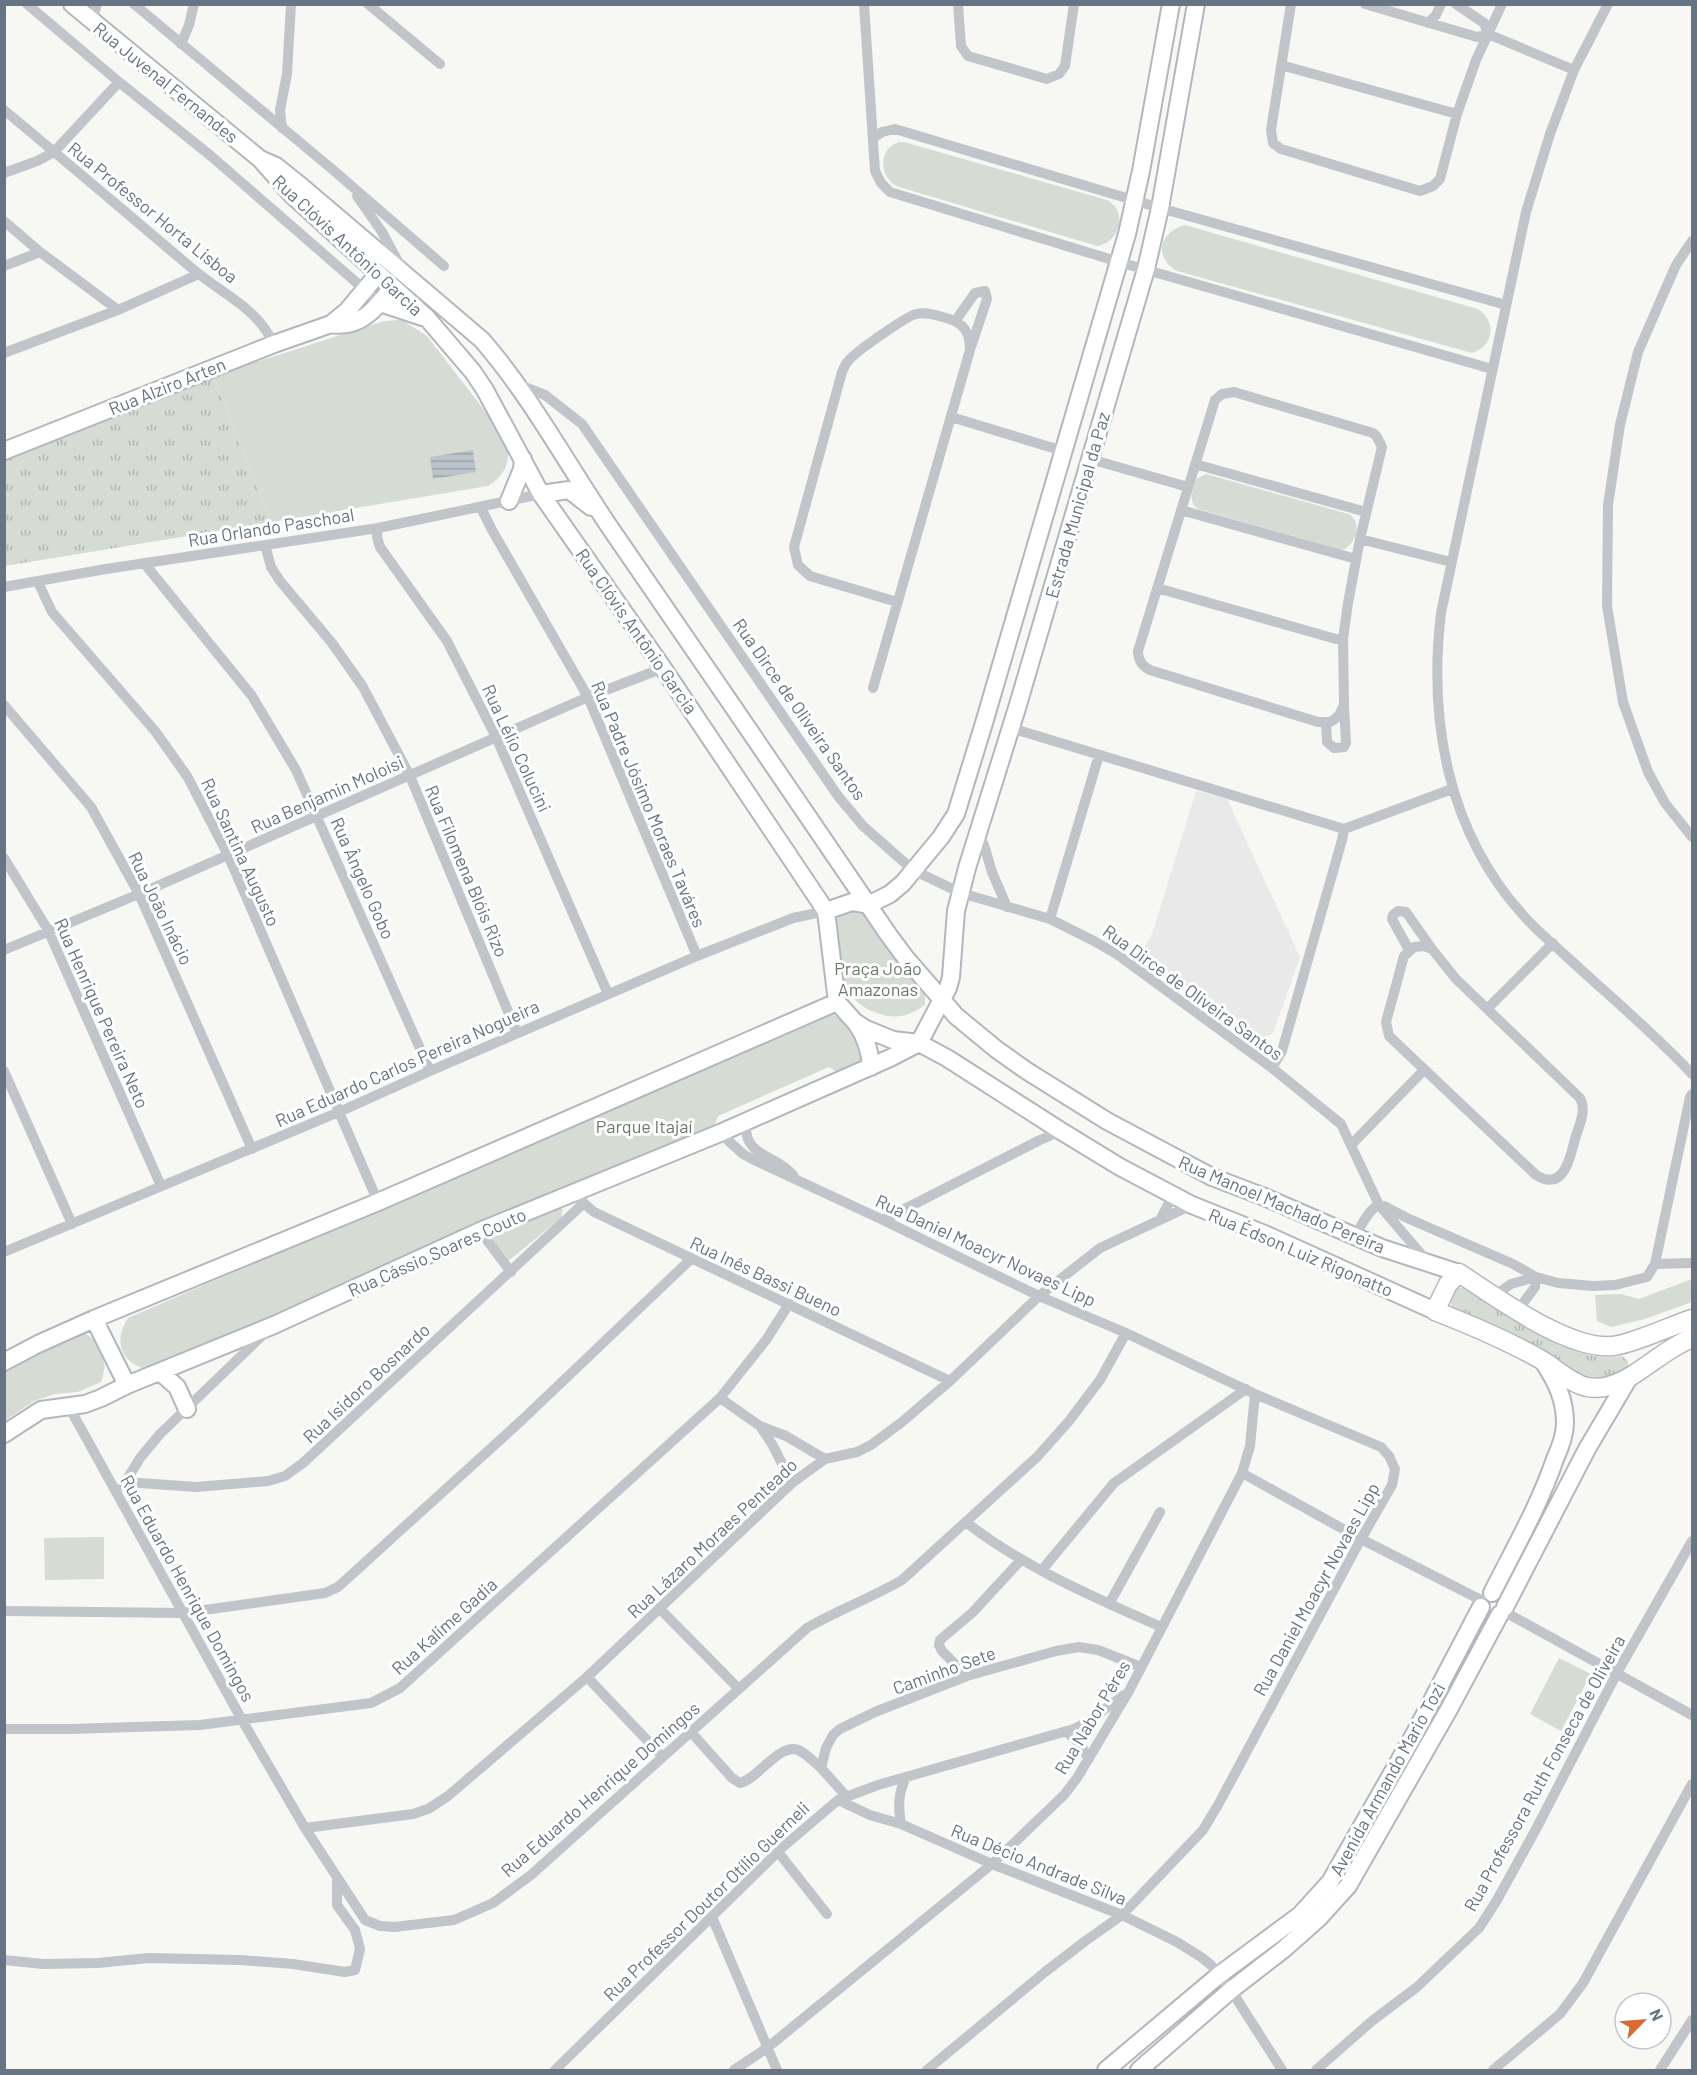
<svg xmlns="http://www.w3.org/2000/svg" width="1697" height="2075" font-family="Barlow,sans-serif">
  <defs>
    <pattern id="grass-tufts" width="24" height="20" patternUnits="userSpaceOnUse" patternTransform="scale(1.5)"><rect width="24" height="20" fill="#d6dcd4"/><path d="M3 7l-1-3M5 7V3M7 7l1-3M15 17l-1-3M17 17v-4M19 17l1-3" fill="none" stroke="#b1b7b2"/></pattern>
    <pattern id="water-rules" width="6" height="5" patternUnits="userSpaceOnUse" patternTransform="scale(1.5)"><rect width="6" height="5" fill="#bbc4ca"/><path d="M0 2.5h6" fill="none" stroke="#9ca4aa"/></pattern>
  </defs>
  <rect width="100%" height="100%" fill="#f7f7f4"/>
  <path fill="#e8e9e8" d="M 1196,791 L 1227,799 L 1300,957 L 1273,1033 L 1263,1039 L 1248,1036 L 1140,954 L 1151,936 L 1156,922 Z"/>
  <path fill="url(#grass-tufts)" d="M 213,376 L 272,522 L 5,566 L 5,459 Z
    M 1456,1288 L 1471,1288 C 1511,1315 1571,1366 1622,1356 L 1628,1361 L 1628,1370 L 1602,1383 L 1576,1378 L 1466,1316 L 1452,1307 L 1450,1298 Z"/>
  <path fill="#d6dcd4" d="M 899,142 L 904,142 L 1107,200 C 1128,211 1121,242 1097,246 L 896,186 C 879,175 878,149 899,142 Z
    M 1185,225 L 1478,309 C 1497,322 1494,346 1472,353 L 1177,271 C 1153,257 1159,232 1185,225 Z
    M 402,320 L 427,336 L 505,437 C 512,459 507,474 488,486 L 272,522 L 213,376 L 384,321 Z
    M 1206,474 L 1349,514 C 1363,523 1356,545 1342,550 L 1198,509 C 1187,501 1193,490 1196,479 Z
    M 852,908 L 860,911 L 925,990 L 925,1005 C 910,1016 895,1020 877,1013 C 873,1011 868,1010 864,1007 C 838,992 838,944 836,917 L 843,911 Z
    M 830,1014 C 843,1017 861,1037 862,1051 C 863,1056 860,1061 858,1065 L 840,1073 L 829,1067 L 718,1116 L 713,1129 L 151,1370 C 122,1365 112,1343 128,1318 Z
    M 556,1208 L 563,1209 L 561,1218 L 507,1262 L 490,1239 Z
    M 1692,1279 L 1692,1302 L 1645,1319 L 1611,1327 L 1597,1321 L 1595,1295 L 1621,1294 L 1639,1299 Z
    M 79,1330 C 101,1340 110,1359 101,1382 L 78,1392 L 55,1394 L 34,1401 L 5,1421 L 5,1367 Z
    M 104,1537 L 104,1579 L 45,1580 L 44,1538 Z
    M 1559,1658 L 1591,1674 L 1561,1731 L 1530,1714 Z"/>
  <path fill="url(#water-rules)" d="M 473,450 L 476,472 L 433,479 L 430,457 Z"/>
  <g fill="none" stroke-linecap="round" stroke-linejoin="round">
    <defs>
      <path id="secondary" d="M 72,4 L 260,159 L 292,195 L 427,318 L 473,372 L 485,390 L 541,494 L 663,668 L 826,911 L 837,1002
        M 260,159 L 276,166 L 301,186 L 482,340 C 533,399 569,468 613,532 C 705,666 797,799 888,934 L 905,957 L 956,1016 L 996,1049 L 1027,1071 L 1107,1121 L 1212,1177 L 1262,1196 L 1382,1248 L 1459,1273
        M 380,303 L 422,317
        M 331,324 C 360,329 377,308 392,287
        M 4,451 L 274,344 L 331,324 L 347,311 L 378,274
        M 541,494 L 569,490 L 591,507
        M 509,501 L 522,469 L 523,459
        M 868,905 L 890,894 L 903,883 L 941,837 L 956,814 L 984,723 L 1127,234 L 1141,171 L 1171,4
        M 826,911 L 852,902 L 868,905
        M 837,1002 L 855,1022 L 866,1029 L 893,1040 L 919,1043 L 947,1058 L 1061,1131 L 1120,1167 L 1192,1205 L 1267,1235 L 1435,1311
        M 856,1023 C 866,1037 870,1050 871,1067
        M 919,1043 L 948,988 L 951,977 L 956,911 L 967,868 L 1017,708 L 1146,269 L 1160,208 L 1196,4
        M 94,1319 L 127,1385
        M 4,1362 L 38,1344 L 94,1319 L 378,1202 L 837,1002
        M 160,1372 L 177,1387 L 187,1409
        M 4,1434 L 41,1410 L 85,1404 L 101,1398 L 127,1385 L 274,1325 L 480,1231 L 720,1133 L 890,1058 L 919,1043
        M 1492,1593 C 1514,1549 1539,1506 1555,1459 C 1560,1448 1565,1436 1565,1423 C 1565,1400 1557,1383 1544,1363
        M 1505,1607 L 1587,1449 L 1630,1376
        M 1106,2070 L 1219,1975 L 1300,1915 L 1330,1882 L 1415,1733 L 1481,1607
        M 1139,2070 L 1231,1990 L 1284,1949 L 1319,1918 L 1348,1886 L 1448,1711 L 1500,1614"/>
      <path id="primary" d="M 1692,1319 C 1668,1327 1644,1339 1619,1345 C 1575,1356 1496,1297 1459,1273 L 1448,1284 L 1435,1311 C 1471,1325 1506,1340 1540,1359 C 1555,1367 1569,1383 1587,1387 C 1593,1388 1603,1388 1609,1386 C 1636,1379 1663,1349 1692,1338"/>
    </defs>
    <use href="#secondary" stroke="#b3b7bd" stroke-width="20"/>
    <use href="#primary" stroke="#b4b8bc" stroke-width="21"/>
    <path stroke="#c1c4c8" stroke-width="10" d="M 27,4 L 119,82 L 211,156 L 380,303
      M 134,4 L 332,169 L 444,266
      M 368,4 L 440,64
      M 864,4 L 875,171 L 881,183 L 890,192 L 1119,262 L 1492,369
      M 958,4 L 961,46 L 968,56 L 1047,79 L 1059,74 L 1065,66 L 1074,4
      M 1291,4 L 1271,130 L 1273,143 L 1281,149 L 1420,191 L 1433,186 L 1440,179 L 1457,114 L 1476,60 L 1502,4
      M 1365,4 L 1477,37 L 1488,34 L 1574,70
      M 1456,4 L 1484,23 L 1488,34
      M 1608,4 L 1574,70 L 1550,134 L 1526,212 L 1441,613 C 1428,721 1448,832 1523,915 C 1536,930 1552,943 1566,956 C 1608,995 1653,1032 1692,1074
      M 92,21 L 97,4
      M 1428,23 L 1436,15 L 1441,4
      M 181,44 L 189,25 L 194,4
      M 1281,65 L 1457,114
      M 4,110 C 68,163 131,217 194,270 C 225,296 255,306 274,344
      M 282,128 L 280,110 L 287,74 L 291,4
      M 873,138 L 882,132 L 895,129 L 1160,208 L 1506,305
      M 4,173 L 37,161 L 54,152 L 119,82
      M 357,196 L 382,232 L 401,267
      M 4,221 L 40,252 L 118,310
      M 1692,241 L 1676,265 L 1638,352 L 1620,425 L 1608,505 L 1607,606 L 1623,702 L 1648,772 L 1665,803 L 1692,837
      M 4,266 L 40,252
      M 956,320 L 975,293 L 985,291 L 987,299 L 971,347
      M 4,353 L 118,310 L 199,274
      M 517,384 L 545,395 L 582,424 L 838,796 L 863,826 L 913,870 L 961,893 L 1050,919 L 1094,941 L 1118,955 L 1272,1068 L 1341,1124 L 1379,1205 L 1427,1261
      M 1234,392 L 1373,433 L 1377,437 L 1382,447 L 1360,539 L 1348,603 L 1343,639 L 1344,705 L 1339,715 L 1335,719 L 1330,722 L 1318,722 L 1150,670 C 1142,666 1138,660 1138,651 L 1215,400 L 1222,394 Z
      M 951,417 L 1063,451
      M 1090,459 L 1188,487
      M 1195,464 L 1366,512
      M 481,508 L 492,530 L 588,697 L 697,956
      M 1181,510 L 1356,559
      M 378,528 L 377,537 L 380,547 L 447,641 L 496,737 L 608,994
      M 1360,539 L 1451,562
      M 265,545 L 271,567 L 280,581 L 332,643 L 363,687 L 410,776 L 517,1033
      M 144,563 L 252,696 L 296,770 L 430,1071
      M 38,582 L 52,612 L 155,731 L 187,776 L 228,855 L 378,1202
      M 4,587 L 106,569 L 378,528 L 541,494
      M 1157,588 L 1336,639 L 1343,639
      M 873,688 L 970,350 C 970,327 960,321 939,316 C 931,314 924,312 916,314 C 905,317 857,351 849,360 C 846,363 844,367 842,372 L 794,547 L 798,565 L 810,576 L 897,602
      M 4,705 L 91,807 L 139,894 L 252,1149
      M 1326,722 L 1327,742 L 1334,748 L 1344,747 L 1346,743 L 1344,706
      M 1011,728 L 1344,829 L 1452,789
      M 978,834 L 984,845 L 992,872 L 1007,907
      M 4,858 L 48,930 L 161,1186
      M 1050,919 L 1099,755
      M 1424,946 L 1432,949 L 1456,979 L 1580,1098 C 1587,1111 1579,1125 1575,1139 C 1570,1158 1564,1192 1536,1175 L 1389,1036 L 1386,1022 L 1404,956 L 1414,947 Z
      M 4,950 L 139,894 L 588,697 L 663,668
      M 1409,950 L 1392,919 L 1393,915 L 1398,911 L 1406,912 L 1432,949
      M 1488,1008 L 1553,943
      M 1272,1068 L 1282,1051 L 1342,840 L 1344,829
      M 4,1071 L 72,1224
      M 746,1122 C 743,1158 775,1153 793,1175
      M 720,1133 L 743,1154 L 752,1159 L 883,1220 L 1039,1296 L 1126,1333 L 1255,1394 L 1381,1447 L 1389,1456 L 1395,1469 L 1392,1485 L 1361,1539 L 1218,1805 L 1203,1830 L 1122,1915 L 1084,1942 L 1045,1972 L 927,2070
      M 1352,1144 L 1424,1070
      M 579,1199 L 594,1212 L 950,1381
      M 1384,1206 L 1407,1218 L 1513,1264 L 1536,1277 L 1558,1283 L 1593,1286 L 1615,1285 L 1647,1277 L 1655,1264 L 1690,1097 L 1692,1094
      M 883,1220 L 1040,1140 L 1061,1131
      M 1160,1220 L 1173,1195
      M 480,1231 L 511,1272
      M 1355,1236 C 1363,1224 1367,1211 1379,1205
      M 4,1252 L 339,1112 L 430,1071 L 697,956 L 793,918 L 826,911
      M 1655,1264 L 1692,1263
      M 1494,1296 L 1511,1284 L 1536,1277
      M 1518,1310 L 1535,1287 L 1536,1277
      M 720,1398 L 760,1426 L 786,1436 L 825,1459
      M 68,1405 L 242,1720 L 305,1828 L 365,1920 L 380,1926 L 394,1927 L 454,1920 L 493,1903 L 531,1875 L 807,1628 C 838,1610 871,1598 902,1580 L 1037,1457 L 1069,1421 L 1100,1380 L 1126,1333
      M 760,1426 L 772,1444 L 792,1483
      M 1242,1473 L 1361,1539 L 1481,1600
      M 126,1482 L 196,1487 L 268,1481 L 285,1476 L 303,1463 L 584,1203
      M 123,1486 L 140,1458 L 160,1434 L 267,1331
      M 967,1523 C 1025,1568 1094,1597 1161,1627
      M 1042,1570 L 1114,1483 L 1246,1389
      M 1109,1604 L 1160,1512
      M 659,1608 L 739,1689
      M 4,1611 L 183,1613 L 325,1593 L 338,1587 L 522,1420 L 691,1259
      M 1503,1611 L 1692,1715
      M 967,1676 L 942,1651 L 939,1645 L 940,1640 L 973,1612 L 1021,1560
      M 587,1677 L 662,1756
      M 4,1729 L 70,1729 L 200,1725 L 371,1703 L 400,1688 L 720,1398 L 766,1340 L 789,1304
      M 690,1731 L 732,1778 L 740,1783 C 758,1779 779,1743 798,1750 C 806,1753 814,1762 821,1768
      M 1066,1731 L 1079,1743 L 1089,1759
      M 847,1797 L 821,1768 L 826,1748 L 833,1735 L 840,1729 L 875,1712 L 967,1676 L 1056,1651 L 1079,1647 L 1098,1650 L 1141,1667
      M 838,1800 L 870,1815 L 901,1824 L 992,1864 L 1122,1915 L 1177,1942 L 1201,1957 L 1211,1965 L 1231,1990 L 1282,2070
      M 901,1824 C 898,1806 898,1794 906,1777
      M 305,1828 L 413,1814 L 428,1809 L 448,1796 L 587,1677 L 792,1483 L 825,1459 L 857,1452 L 871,1445 L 902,1422 L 950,1381 L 1039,1296 L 1100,1248 L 1192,1205
      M 778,1852 L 827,1914
      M 712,1917 L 777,2070
      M 4,1960 L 43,1964 L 98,1963 L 149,1958 L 240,1960 L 293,1964 L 345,1972 L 355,1970 L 360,1949 L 355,1930 L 337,1905 L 337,1878
      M 555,2070 L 784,1846 L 838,1800 L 878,1785 L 1074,1729 L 1086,1723 L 1124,1695
      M 734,2070 L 767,2048 L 992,1864 L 1064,1795 L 1077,1778 L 1129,1691 L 1242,1473 L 1250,1446 L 1255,1394
      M 1316,2070 L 1372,2021 L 1417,1987 L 1479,1928 L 1497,1900 L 1535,1831 L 1617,1673 L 1692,1541
      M 1493,2070 L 1560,2014 L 1583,1983 L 1692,1784
      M 1660,2070 L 1692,2020"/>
    <use href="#secondary" stroke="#fff" stroke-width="16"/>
    <use href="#primary" stroke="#fff" stroke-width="18"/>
  </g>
  <g text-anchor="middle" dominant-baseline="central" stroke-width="6" stroke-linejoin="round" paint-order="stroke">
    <g font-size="18" fill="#677484" stroke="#fff">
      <text transform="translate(166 82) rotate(39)">Rua Juvenal Fernandes</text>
      <text transform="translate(153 212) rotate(39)">Rua Professor Horta Lisboa</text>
      <text transform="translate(348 245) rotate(43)">Rua Clóvis Antônio Garcia</text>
      <text transform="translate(167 386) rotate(-22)">Rua Alziro Arten</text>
      <text transform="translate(1077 505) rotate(-74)">Estrada Municipal da Paz</text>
      <text transform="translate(271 527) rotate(-9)">Rua Orlando Paschoal</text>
      <text transform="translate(637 631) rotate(55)">Rua Clóvis Antônio Garcia</text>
      <text transform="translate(800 709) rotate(55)">Rua Dirce de Oliveira Santos</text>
      <text transform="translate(517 748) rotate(65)">Rua Lélio Colucini</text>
      <text transform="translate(327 794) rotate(-24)">Rua Benjamin Moloisi</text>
      <text transform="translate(649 804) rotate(67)">Rua Padre Jósimo Moraes Taváres</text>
      <text transform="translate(241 852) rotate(65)">Rua Santina Augusto</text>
      <text transform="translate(467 871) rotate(67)">Rua Filomena Blóis Rizo</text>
      <text transform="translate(363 878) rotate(66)">Rua Ângelo Gobo</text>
      <text transform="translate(161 908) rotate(64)">Rua João Inácio</text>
      <text transform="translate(1193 992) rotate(36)">Rua Dirce de Oliveira Santos</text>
      <text transform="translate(102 1013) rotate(66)">Rua Henrique Pereira Neto</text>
      <text transform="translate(407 1063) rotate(-24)">Rua Eduardo Carlos Pereira Nogueira</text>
      <text transform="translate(1282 1204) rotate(23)">Rua Manoel Machado Pereira</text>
      <text transform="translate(986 1250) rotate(25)">Rua Daniel Moacyr Novaes Lipp</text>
      <text transform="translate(437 1252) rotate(-24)">Rua Cássio Soares Couto</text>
      <text transform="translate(1301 1252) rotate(23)">Rua Édson Luiz Rigonatto</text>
      <text transform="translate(766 1276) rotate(25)">Rua Inês Bassi Bueno</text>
      <text transform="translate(366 1383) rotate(-43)">Rua Isidoro Bosnardo</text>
      <text transform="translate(712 1538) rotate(-43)">Rua Lázaro Moraes Penteado</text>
      <text transform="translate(188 1588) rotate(61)">Rua Eduardo Henrique Domingos</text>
      <text transform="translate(1316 1589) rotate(-61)">Rua Daniel Moacyr Novaes Lipp</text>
      <text transform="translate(444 1626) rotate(-42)">Rua Kalime Gadia</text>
      <text transform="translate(944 1670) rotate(-20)">Caminho Sete</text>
      <text transform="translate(1092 1717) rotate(-59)">Rua Nabor Péres</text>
      <text transform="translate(1544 1773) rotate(-61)">Rua Professora Ruth Fonseca de Oliveira</text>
      <text transform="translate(1387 1779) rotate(-61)">Avenida Armando Mario Tozi</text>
      <text transform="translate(600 1789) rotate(-41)">Rua Eduardo Henrique Domingos</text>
      <text transform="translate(1039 1864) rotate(22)">Rua Décio Andrade Silva</text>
      <text transform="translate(706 1901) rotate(-44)">Rua Professor Doutor Otílio Guerneli</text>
    </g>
    <g font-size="18" fill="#687b66" stroke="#fff">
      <text x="878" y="968">Praça João<tspan x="878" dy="21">Amazonas</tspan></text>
      <text x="644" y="1126">Parque Itajaí</text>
    </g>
  </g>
  <rect width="1697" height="2075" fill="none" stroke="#677484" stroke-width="12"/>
  <g transform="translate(1643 2021) rotate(65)"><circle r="28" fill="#ffffff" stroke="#c2c7ce" stroke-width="1.5"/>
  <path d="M0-4.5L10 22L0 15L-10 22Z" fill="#db6a30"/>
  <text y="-9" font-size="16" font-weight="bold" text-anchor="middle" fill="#677484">N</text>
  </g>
</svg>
